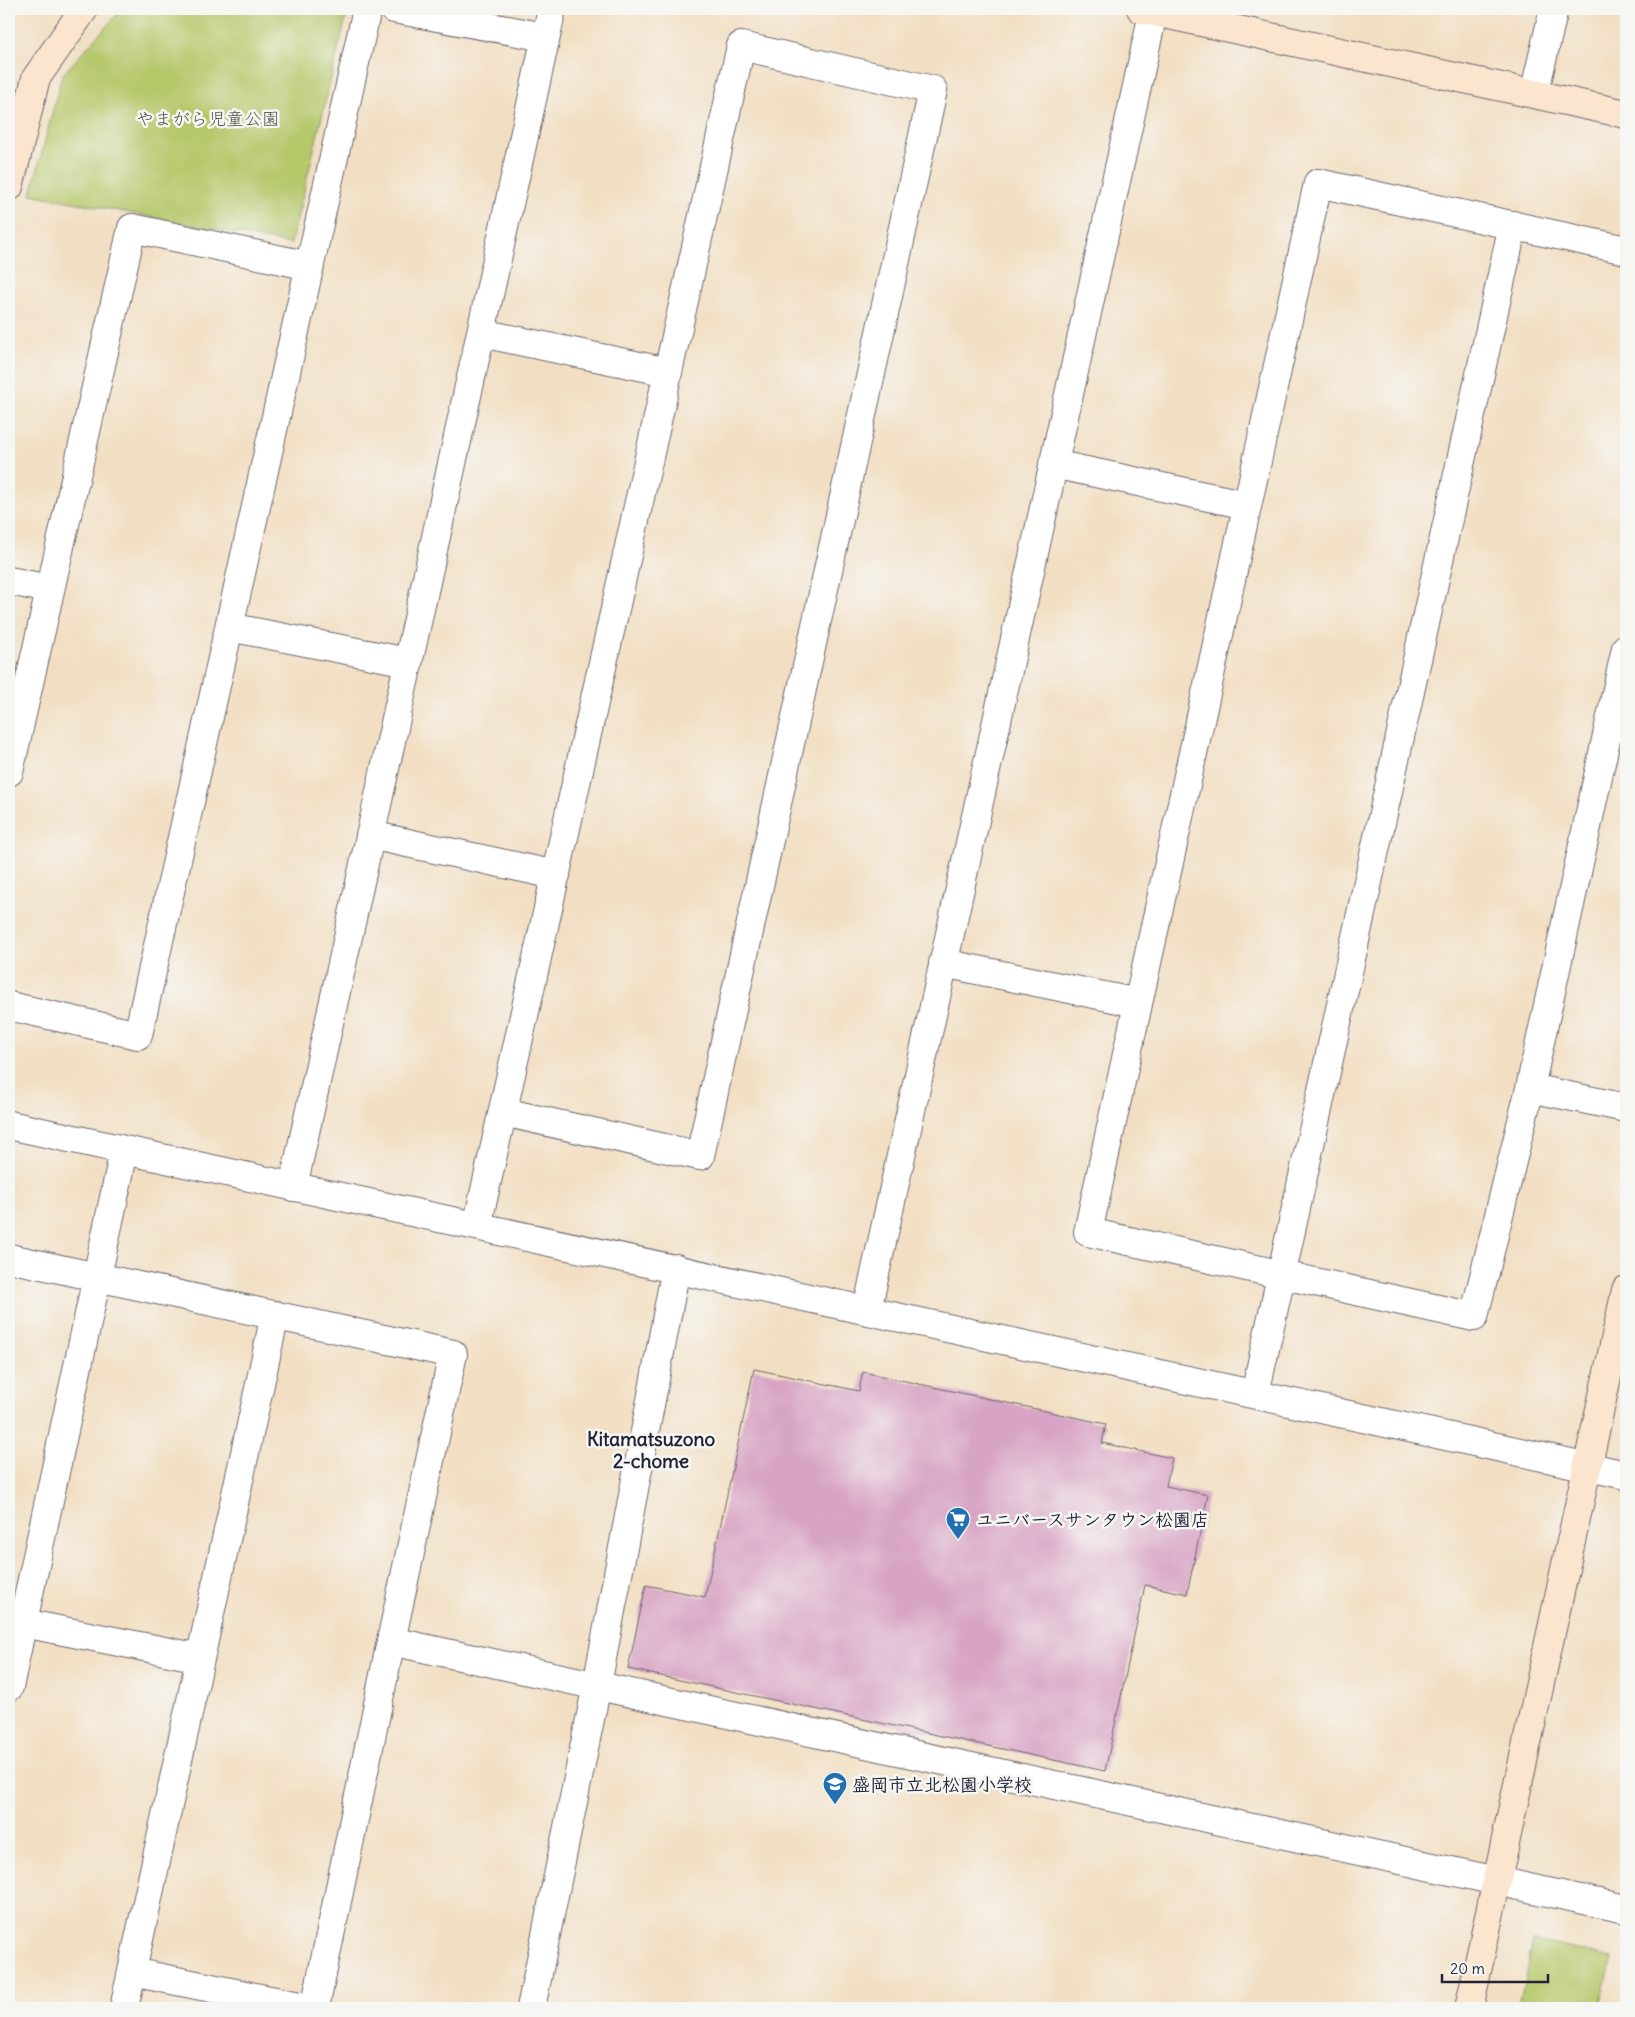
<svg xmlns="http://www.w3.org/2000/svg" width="1635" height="2017" font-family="Delius,'Klee One',sans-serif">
  <rect width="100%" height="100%" fill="#f6f6f2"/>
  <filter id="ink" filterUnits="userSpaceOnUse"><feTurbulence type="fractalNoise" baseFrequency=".02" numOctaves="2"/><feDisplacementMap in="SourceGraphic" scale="10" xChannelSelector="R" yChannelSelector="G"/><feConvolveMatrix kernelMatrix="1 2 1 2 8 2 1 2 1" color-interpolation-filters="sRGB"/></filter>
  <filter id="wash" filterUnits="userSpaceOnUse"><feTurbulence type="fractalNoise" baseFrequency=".0096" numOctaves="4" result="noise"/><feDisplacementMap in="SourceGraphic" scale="20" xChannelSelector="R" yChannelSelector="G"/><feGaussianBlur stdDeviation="1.12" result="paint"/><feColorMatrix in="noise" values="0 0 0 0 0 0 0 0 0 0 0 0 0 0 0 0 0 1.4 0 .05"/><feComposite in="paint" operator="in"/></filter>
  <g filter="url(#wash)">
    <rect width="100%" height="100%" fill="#f2dfc3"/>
    <path fill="#b5c86b" stroke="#6c7553" d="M 122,9 L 348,9 L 291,244 L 31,194 L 62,75 Z
      M 1533,1940 L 1612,1958 L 1600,2008 L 1518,2008 Z"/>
    <g id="blocks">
      <path fill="#d8a4c5" d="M 754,1369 L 859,1391 L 863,1372 L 1106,1424 L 1102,1443 L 1172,1458 L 1166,1486 L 1208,1495 L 1187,1594 L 1145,1585 L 1105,1771 L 628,1669 L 646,1585 L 705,1597 Z"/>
    </g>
  </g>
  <g filter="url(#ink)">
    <use href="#blocks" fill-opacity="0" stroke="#6b646b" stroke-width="1"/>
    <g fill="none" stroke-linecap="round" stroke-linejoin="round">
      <defs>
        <path id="street" d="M 394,9 L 545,37
          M 1534,94 L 1554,9
          M 1626,250 L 1318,183 L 1088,1232 L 1474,1317 L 1530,1088 L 1626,648
          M 481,333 L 668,372
          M 1053,464 L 1247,505
          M 9,581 L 50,589
          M 229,627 L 408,662
          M 9,772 L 132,228 L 310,266
          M 370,835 L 556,875
          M 943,963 L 1138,1003
          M 9,1006 L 138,1035 L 367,9
          M 1530,1088 L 1626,1108
          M 9,1125 L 1626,1475
          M 293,1187 L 552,9
          M 477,1226 L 741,46 L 933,90 L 700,1156 L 503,1112
          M 9,1258 L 453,1354 L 391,1641 L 315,2008
          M 867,1310 L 1154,9
          M 1255,1394 L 1513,225
          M 23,1623 L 200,1658
          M 391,1641 L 1626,1909
          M 9,1687 L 124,1151
          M 132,1972 L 310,2008
          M 124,2008 L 275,1315
          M 531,2008 L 597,1685 L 676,1268"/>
        <path id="secondary" d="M 1141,9 L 1626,114
          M 9,187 L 36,78 L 84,9
          M 1469,2008 L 1626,1290"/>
      </defs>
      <use href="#street" stroke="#6b646b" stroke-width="30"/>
      <use href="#secondary" stroke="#6b646b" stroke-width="30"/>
      <use href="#street" stroke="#fff" stroke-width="28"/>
      <use href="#secondary" stroke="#fbe5cf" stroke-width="28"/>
    </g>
  </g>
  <defs>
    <symbol id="supermarket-pin" viewBox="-11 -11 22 30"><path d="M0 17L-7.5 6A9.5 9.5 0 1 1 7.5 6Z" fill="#1f6fb2" stroke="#f6f6f2"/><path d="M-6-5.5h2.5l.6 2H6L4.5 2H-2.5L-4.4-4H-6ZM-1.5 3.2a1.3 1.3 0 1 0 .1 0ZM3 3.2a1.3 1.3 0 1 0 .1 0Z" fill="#fff"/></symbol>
    <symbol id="school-pin" viewBox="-11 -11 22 30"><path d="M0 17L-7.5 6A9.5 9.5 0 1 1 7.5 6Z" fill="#1f6fb2" stroke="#f6f6f2"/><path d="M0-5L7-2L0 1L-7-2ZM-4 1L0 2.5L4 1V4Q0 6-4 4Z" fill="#fff"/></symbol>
  </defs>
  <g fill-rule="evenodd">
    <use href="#supermarket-pin" x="944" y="1505" width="28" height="38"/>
    <use href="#school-pin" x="821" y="1770" width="28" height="38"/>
  </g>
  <g text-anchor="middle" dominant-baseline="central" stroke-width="5" stroke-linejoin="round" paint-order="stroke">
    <g font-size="18" fill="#4e5449" stroke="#f6f6f2">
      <text x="208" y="118">やまがら児童公園</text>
    </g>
    <g font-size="18" font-weight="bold" fill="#22223b" stroke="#f6f6f2" text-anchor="start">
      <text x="976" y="1519">ユニバースサンタウン松園店</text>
      <text x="852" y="1784">盛岡市立北松園小学校</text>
    </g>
    <g font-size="19" font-weight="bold" fill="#22223b" stroke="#f6f6f2">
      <text x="651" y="1439">Kitamatsuzono<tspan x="651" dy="22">2-chome</tspan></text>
    </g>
  </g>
  <rect width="1635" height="2017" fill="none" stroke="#f6f6f2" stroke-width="30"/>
  <path d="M1442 1974v8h106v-8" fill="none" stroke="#22223b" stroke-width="2.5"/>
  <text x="1450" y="1974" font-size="15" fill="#22223b" stroke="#f6f6f2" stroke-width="4" paint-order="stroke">20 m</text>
</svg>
